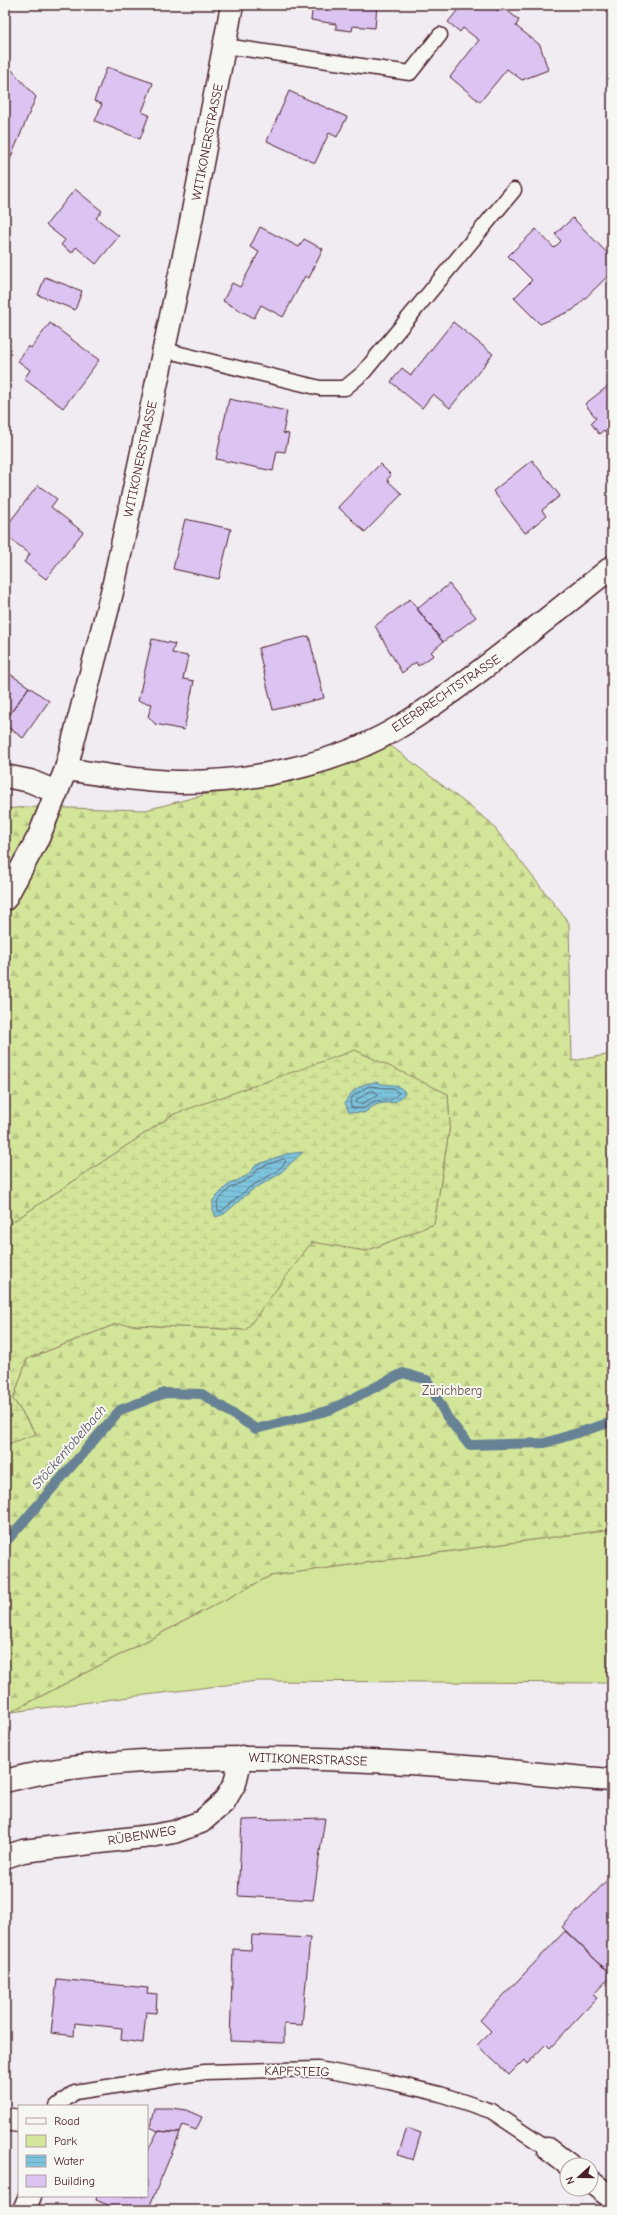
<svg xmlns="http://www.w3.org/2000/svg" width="617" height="2215" font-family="'Comic Neue',sans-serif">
  <defs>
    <pattern id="forest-firs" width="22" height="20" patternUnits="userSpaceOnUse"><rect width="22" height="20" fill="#d3e599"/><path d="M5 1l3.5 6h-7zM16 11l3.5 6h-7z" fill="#b7c484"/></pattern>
    <pattern id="wetland-marsh" width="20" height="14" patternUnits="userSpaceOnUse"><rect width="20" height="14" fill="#d3e599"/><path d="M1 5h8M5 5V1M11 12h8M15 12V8" fill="none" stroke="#b7c484"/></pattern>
    <pattern id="water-rules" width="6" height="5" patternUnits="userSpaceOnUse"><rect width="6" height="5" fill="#7bc4dc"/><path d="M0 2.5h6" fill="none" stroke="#6ca8bd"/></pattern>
  </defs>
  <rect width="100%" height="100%" fill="#f1ecf2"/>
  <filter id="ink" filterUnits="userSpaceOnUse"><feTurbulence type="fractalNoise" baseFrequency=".025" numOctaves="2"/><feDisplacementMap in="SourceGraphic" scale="8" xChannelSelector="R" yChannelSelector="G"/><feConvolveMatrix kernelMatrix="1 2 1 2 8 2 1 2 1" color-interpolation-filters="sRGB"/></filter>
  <g filter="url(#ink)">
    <path fill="#d3e599" stroke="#8e8262" d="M 612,1529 L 612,1587 L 607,1683 L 257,1681 L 11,1712 L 270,1576 Z"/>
    <path fill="url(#forest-firs)" stroke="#8e8262" d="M 391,746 L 490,822 L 569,923 L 572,1061 L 612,1054 L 612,1529 L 270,1576 L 5,1715 L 5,1445 L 36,1433 L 13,1399 L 27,1359 L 116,1324 L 246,1330 L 312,1241 L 366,1251 L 434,1224 L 450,1125 L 448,1094 L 174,1114 L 5,1227 L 5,809 L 27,807 L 146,810 Z"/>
    <path fill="url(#wetland-marsh)" stroke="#8e8262" d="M 355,1050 L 448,1094 L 450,1125 L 434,1224 L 366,1251 L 312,1242 L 246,1330 L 116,1324 L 27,1359 L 13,1399 L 36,1434 L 5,1445 L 5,1227 L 174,1114 Z"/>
    <path fill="url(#water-rules)" stroke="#678295" d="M 376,1082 C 389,1088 394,1080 405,1092 C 395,1109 387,1099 374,1106 C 371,1107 367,1111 364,1113 L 349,1112 L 345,1103 C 350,1091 362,1083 376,1082 Z
      M 303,1152 L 278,1175 L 252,1190 L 224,1214 L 216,1217 L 213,1210 L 213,1200 L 228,1185 L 248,1175 L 256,1165 L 286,1154 Z"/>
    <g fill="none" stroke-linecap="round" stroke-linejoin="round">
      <path stroke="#5e6172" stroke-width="1" d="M 369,1086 C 378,1086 383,1089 393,1088 L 399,1093 L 391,1100 L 374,1101 L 363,1109 L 352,1108 L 350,1103 L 352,1097 Z
        M 370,1091 L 375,1091 L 378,1095 L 361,1104 L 356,1103 L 357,1100 Z
        M 284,1159 L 286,1162 L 276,1172 L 250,1187 L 222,1211 L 218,1211 L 217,1202 L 230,1188 L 250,1178 L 259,1168 Z"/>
      <path stroke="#678295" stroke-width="10" d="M 5,1543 L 120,1410 L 165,1393 L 202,1394 L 256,1429 L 330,1410 L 403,1373 L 427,1380 L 447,1417 L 469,1445 L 545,1443 L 612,1422"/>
    </g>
    <path fill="#dbc3f2" stroke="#4a1f2b" d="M 313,5 L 377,5 L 375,28 L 353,26 L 352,31 L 336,29 L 336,24 L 311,20 Z
      M 462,5 L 491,5 L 499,12 L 503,7 L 519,20 L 516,26 L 540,45 L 548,70 L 522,80 L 507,69 L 480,102 L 450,77 L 479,40 L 463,28 L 460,32 L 448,22 Z
      M 107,67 L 153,83 L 142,112 L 149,115 L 140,139 L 95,121 L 102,104 L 94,101 Z
      M 10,68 L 36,97 L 8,164 L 5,164 L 5,72 Z
      M 289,91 L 347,117 L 337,137 L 329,133 L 315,163 L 267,141 Z
      M 75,189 L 102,211 L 96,218 L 119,236 L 96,264 L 76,247 L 72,253 L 61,245 L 65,240 L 46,225 Z
      M 573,218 L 612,258 L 612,272 L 573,310 L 540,324 L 514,298 L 532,280 L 508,256 L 536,229 L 554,248 L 561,241 L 555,234 Z
      M 260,227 L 299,247 L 304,239 L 323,249 L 309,278 L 305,276 L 283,317 L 261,305 L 254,318 L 223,301 L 232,283 L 240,287 L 259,252 L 250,247 Z
      M 45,277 L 82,291 L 75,310 L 38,295 Z
      M 453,322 L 493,354 L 450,408 L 433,394 L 422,408 L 391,382 L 402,368 L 411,375 Z
      M 50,323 L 99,360 L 63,408 L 24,379 L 30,370 L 18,361 L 28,346 L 31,348 Z
      M 612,383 L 612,441 L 604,430 L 599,434 L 591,423 L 596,418 L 585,404 Z
      M 229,399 L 287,411 L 283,433 L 289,434 L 285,452 L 277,451 L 273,471 L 216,459 Z
      M 532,460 L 560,496 L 542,510 L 546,516 L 525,533 L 493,491 Z
      M 380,464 L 391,475 L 387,480 L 402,494 L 365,532 L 338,507 Z
      M 38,485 L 57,499 L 51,507 L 83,532 L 46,579 L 24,562 L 30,554 L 5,535 L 5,528 Z
      M 185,519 L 231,529 L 219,579 L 173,569 Z
      M 449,584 L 476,617 L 443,642 L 417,609 Z
      M 410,599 L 443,642 L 431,652 L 434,655 L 418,666 L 416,662 L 402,673 L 375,626 Z
      M 309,636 L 324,698 L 273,710 L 258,648 Z
      M 152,639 L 175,644 L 172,653 L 188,656 L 183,679 L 194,681 L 184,730 L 155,724 L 148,716 L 152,704 L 138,701 Z
      M 10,674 L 29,687 L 5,721 L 5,681 Z
      M 29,687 L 49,701 L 23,738 L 5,725 L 5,721 Z
      M 325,1818 L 313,1900 L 238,1896 L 242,1820 Z
      M 612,1875 L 612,1967 L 608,1972 L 562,1927 Z
      M 565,1931 L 612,1975 L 593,1995 L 597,1998 L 550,2048 L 546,2044 L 527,2064 L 524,2060 L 509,2075 L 477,2045 L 491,2031 L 480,2020 Z
      M 252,1935 L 310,1938 L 302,2025 L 284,2024 L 284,2043 L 230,2041 L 233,1949 L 251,1950 Z
      M 5,1964 L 8,1964 L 9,1996 L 5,1996 Z
      M 57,1979 L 148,1988 L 147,1993 L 157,1994 L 156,2013 L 146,2012 L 143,2043 L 121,2040 L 122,2028 L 75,2023 L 74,2036 L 51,2033 Z
      M 154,2108 L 171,2108 L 186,2110 L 202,2117 L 196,2130 L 183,2125 L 180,2133 L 158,2131 L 150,2127 Z
      M 407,2128 L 421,2133 L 413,2160 L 398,2155 Z
      M 158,2131 L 180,2133 L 148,2210 L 119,2210 L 96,2200 L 97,2196 L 147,2196 L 147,2152 Z"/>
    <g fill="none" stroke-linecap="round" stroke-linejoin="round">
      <defs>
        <path id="service" d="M 225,46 L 410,73 L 440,35
          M 164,350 L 320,388 L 345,388 L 363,373 L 514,190
          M 57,2106 L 75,2092 L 205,2072 L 318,2069 L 389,2082 L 440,2094 L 491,2111 L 548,2149"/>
        <path id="minor" d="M 66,769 C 103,775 140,781 178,782 C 247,783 333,765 394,730 C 418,716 442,699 465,682 C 515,645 563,606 612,567
          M 5,776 L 30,781 L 56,792
          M 5,1857 L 23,1851 L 151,1836 L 174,1832 L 201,1822 L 224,1802 L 235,1783 L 241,1757
          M 5,2119 L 19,2121
          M 548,2149 L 569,2165
          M 591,2182 L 612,2198
          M 24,2210 L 30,2196"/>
        <path id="secondary" d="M 5,899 L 39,836 L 66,769 L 112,592 L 189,232 L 232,5
          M 5,1781 C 65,1765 129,1761 190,1759 C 282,1756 374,1760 466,1767 C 514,1771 563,1777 612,1780"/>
      </defs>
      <use href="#service" stroke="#4a1f2b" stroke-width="17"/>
      <use href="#minor" stroke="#4a1f2b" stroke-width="25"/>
      <use href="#secondary" stroke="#4a1f2b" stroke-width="25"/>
      <use href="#service" stroke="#f6f6f2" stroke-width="14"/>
      <use href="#minor" stroke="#f6f6f2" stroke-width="22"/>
      <use href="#secondary" stroke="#f6f6f2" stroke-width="22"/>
    </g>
  </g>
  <g text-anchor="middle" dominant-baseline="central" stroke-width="4" stroke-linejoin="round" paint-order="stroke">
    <g font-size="13" fill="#4a1f2b" stroke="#f6f6f2">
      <text transform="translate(207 142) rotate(-79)">WITIKONERSTRASSE</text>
      <text transform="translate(140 459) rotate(-78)">WITIKONERSTRASSE</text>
      <text transform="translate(446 693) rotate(-34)">EIERBRECHTSTRASSE</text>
      <text transform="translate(308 1759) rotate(2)">WITIKONERSTRASSE</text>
      <text transform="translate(142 1835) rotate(-9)">RÜBENWEG</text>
      <text transform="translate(297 2071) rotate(1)">KAPFSTEIG</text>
    </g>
    <g font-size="13" fill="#6c5046" stroke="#f6f6f2">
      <text x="452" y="1390">Zürichberg</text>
    </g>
    <g font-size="14" font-style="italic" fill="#595160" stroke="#f6f6f2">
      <text transform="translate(69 1447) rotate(-49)">Stöckentobelbach</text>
    </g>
  </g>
  <rect width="617" height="2215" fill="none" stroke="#f6f6f2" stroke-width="20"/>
  <rect x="10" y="10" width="597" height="2195" fill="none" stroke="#4a1f2b" stroke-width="1.5" filter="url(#ink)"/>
  <rect x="18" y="2105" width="130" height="92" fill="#f6f6f2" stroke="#b1a0a2"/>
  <rect x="26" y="2118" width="20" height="6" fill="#f6f6f2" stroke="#b1a0a2"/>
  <text x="54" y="2125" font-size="12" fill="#4a1f2b">Road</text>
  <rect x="26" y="2135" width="20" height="12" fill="#d3e599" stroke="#b1a0a2"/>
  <text x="54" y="2145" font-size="12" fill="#4a1f2b">Park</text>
  <rect x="26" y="2155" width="20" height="12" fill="url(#water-rules)" stroke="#b1a0a2"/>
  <text x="54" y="2165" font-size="12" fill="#4a1f2b">Water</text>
  <rect x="26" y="2175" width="20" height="12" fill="#dbc3f2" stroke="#b1a0a2"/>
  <text x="54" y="2185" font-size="12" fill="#4a1f2b">Building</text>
  <g transform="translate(579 2177) rotate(249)"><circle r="19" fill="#f6f6f2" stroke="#b1a0a2"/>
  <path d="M0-3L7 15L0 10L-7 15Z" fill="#4a1f2b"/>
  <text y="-6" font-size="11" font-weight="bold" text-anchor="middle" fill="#4a1f2b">N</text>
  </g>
</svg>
